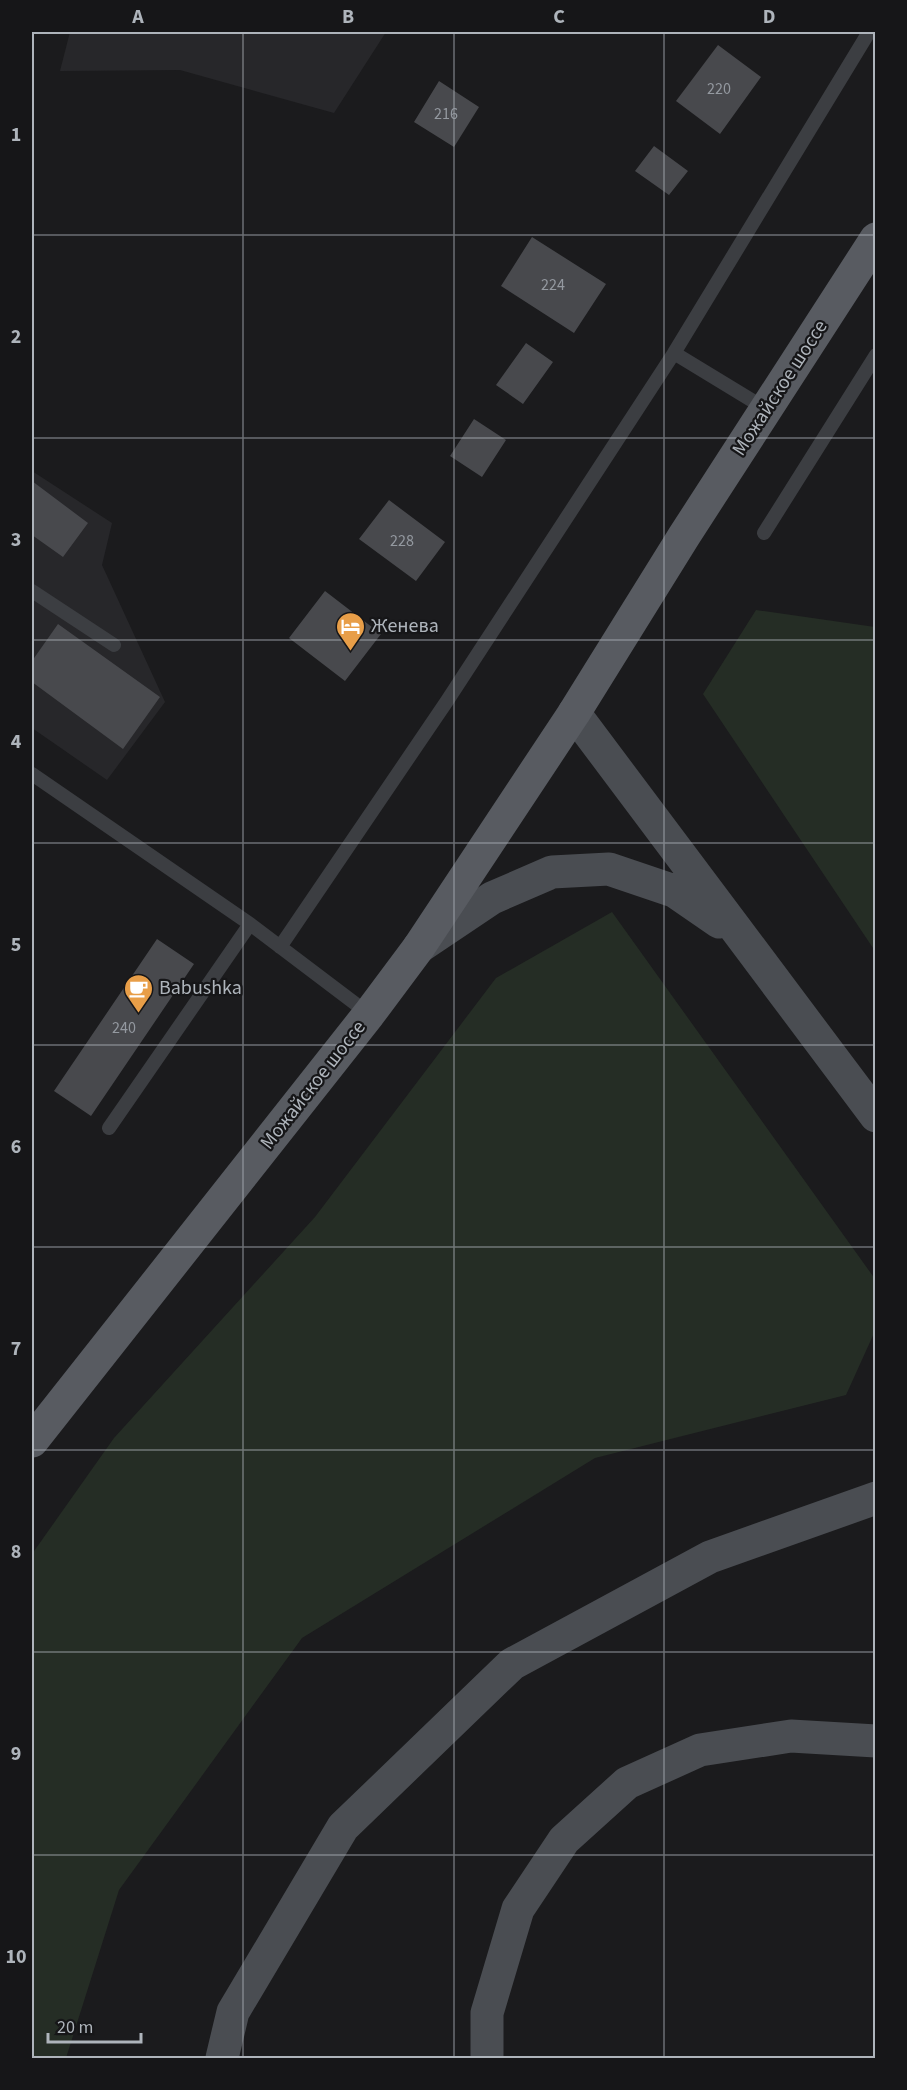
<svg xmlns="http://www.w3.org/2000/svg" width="907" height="2090" font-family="'Source Sans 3',sans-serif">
  <rect width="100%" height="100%" fill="#1b1b1d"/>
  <path fill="#27272a" d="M 70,32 L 386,32 L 334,113 L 180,70 L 60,71 Z
    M 32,471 L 112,523 L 102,565 L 165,702 L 107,780 L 32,728 Z"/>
  <path fill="#252d25" d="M 756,610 L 875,627 L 875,951 L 703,694 Z
    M 612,912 L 875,1279 L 875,1331 L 846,1395 L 595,1458 L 302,1638 L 119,1890 L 66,2058 L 32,2058 L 32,1554 L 114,1438 L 315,1217 L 496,978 Z"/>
  <path fill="#48494d" d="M 718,45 L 761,77 L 720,134 L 676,101 Z
    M 439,81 L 479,107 L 454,147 L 414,122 Z
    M 654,146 L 688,171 L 669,195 L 635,171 Z
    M 532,237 L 606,284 L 574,333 L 501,286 Z
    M 526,343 L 553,362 L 523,404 L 496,385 Z
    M 474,419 L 506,440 L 482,477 L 450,456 Z
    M 32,481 L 88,523 L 63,557 L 32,535 Z
    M 389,500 L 445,542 L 416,581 L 359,539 Z
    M 325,591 L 381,634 L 345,681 L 289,638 Z
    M 58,624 L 160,697 L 123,749 L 32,682 L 32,661 Z
    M 157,939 L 194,964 L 91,1116 L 54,1091 Z"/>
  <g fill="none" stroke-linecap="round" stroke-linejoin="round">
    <path stroke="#3c3e42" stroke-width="14" d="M 674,353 L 766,409
      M 764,533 L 876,355
      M 32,591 L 114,645
      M 32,774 L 250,924 L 369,1014
      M 280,947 L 447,701 L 674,353 L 869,32
      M 109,1128 L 250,924"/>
    <path stroke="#4a4d52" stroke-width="33" d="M 574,713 L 876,1116
      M 419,947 L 492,898 L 552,872 L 609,869 L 674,891 L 719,922
      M 222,2058 L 233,2012 L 343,1827 L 512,1664 L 710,1557 L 876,1498
      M 487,2058 L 487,2013 L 518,1909 L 564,1840 L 627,1783 L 700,1750 L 791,1736 L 876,1741"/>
    <path stroke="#585b61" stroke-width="33" d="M 32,1441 L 369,1014 L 419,947 L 574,713 L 684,536 L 876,239"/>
  </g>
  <path fill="none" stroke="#aeb4bb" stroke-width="1.5" stroke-opacity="0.55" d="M 243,32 L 243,2058M 454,32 L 454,2058M 664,32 L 664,2058M 32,235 L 876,235M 32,438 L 876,438M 32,640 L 876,640M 32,843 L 876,843M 32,1045 L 876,1045M 32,1247 L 876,1247M 32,1450 L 876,1450M 32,1652 L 876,1652M 32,1855 L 876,1855"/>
  <defs>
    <symbol id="hotel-pin" viewBox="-11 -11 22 30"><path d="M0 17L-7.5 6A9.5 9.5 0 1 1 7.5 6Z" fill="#e89e48" stroke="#161618"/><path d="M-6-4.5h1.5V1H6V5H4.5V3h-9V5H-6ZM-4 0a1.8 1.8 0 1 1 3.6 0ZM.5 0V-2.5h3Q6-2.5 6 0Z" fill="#fff"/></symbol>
    <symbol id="cafe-pin" viewBox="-11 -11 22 30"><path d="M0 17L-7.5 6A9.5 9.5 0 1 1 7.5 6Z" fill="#e89e48" stroke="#161618"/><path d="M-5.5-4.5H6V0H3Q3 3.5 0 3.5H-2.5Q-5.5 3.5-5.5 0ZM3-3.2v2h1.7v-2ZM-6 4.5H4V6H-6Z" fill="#fff"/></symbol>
  </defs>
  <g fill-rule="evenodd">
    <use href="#hotel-pin" x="334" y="610" width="33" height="45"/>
    <use href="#cafe-pin" x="122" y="972" width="33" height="45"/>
  </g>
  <g text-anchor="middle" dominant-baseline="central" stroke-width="4.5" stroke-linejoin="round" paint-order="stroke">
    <g font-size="16" fill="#9499a0">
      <text x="719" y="89">220</text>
      <text x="446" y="114">216</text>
      <text x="553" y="285">224</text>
      <text x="402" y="541">228</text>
      <text x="124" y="1028">240</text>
    </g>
    <g font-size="20" fill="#aeb4bb" stroke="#161618">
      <text transform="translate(780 388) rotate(-57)">Можайское шоссе</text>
      <text transform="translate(313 1085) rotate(-52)">Можайское шоссе</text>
    </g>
    <g font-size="20" fill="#aeb4bb" stroke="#161618" text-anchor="start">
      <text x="371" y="626">Женева</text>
      <text x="159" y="988">Babushka</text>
    </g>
  </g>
  <rect width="907" height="2090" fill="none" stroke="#161618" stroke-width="66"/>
  <path d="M48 2033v9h93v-9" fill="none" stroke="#aeb4bb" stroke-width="3"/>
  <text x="57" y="2033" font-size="18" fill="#aeb4bb" stroke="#161618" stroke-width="4.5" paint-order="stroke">20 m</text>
  <rect x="33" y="33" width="841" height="2024" fill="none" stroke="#aeb4bb" stroke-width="2"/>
  <g font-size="20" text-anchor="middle" font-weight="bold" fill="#aeb4bb">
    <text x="138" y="23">A</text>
    <text x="348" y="23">B</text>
    <text x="559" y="23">C</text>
    <text x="769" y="23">D</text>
    <text x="16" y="141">1</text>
    <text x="16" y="343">2</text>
    <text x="16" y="546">3</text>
    <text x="16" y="748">4</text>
    <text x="16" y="951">5</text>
    <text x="16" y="1153">6</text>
    <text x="16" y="1355">7</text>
    <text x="16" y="1558">8</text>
    <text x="16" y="1760">9</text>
    <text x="16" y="1963">10</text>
  </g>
</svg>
